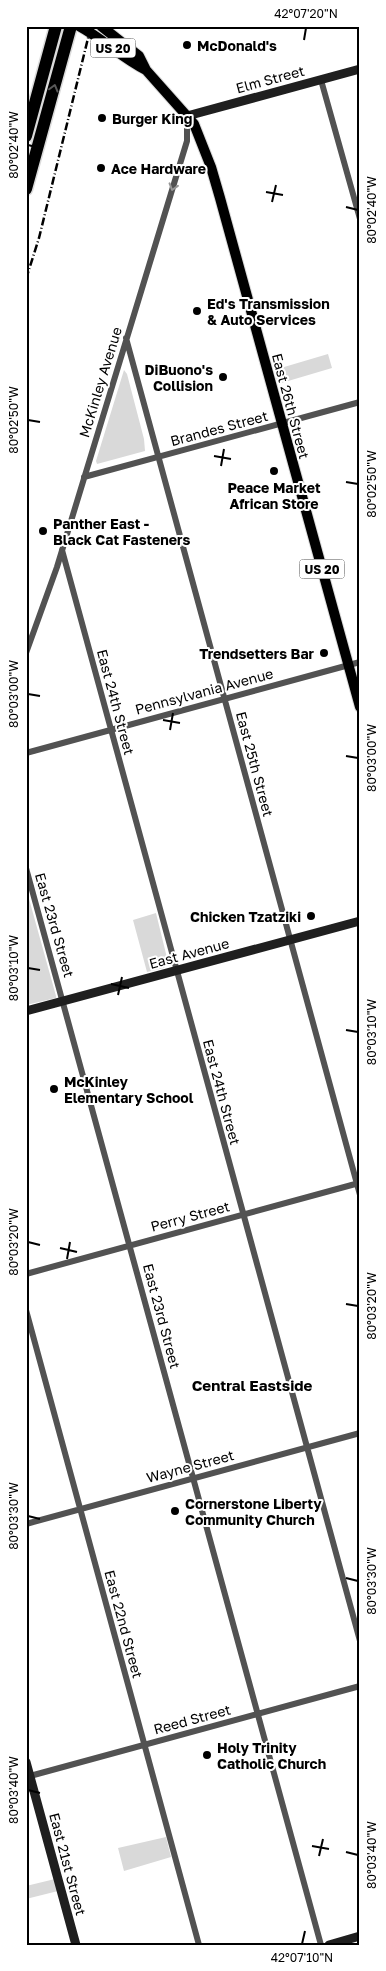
<svg xmlns="http://www.w3.org/2000/svg" width="386" height="1971" font-family="'Golos Text',sans-serif">
  <rect width="100%" height="100%" fill="#fff"/>
  <path fill="#d9d9d9" d="M 328,354 L 332,368 L 278,384 L 274,370 Z
    M 124,370 L 127,374 L 144,439 L 145,451 L 97,464 L 96,461 Z
    M 26,888 L 56,996 L 56,998 L 26,1005 Z
    M 156,913 L 168,962 L 164,968 L 147,972 L 133,920 Z
    M 166,1837 L 171,1857 L 124,1871 L 118,1848 Z
    M 55,1879 L 58,1891 L 26,1899 L 26,1886 Z"/>
  <g fill="none" stroke-linecap="round" stroke-linejoin="round">
    <defs>
      <path id="primary" d="M 79,26 C 103,39 122,58 146,70
        M 101,26 L 139,56 L 146,70 L 194,124 L 211,167 L 220,198 L 360,707"/>
      <path id="highway" d="M 26,136 L 56,26
        M 26,189 L 71,26"/>
    </defs>
    <use href="#primary" stroke="#dbdbdb" stroke-width="12"/>
    <use href="#highway" stroke="#dbdbdb" stroke-width="15"/>
    <path stroke="#525252" stroke-width="6" d="M 321,80 L 360,219
      M 126,338 L 360,1195
      M 84,477 L 360,402
      M 62,550 L 360,1641
      M 26,653 L 57,567 L 187,141 L 187,117
      M 26,753 L 360,662
      M 26,868 L 321,1945
      M 26,1274 L 359,1183
      M 26,1310 L 199,1945
      M 26,1524 L 360,1433
      M 30,1776 L 360,1686"/>
    <path stroke="#1f1f1f" stroke-width="9" d="M 187,116 L 360,69
      M 26,1011 L 360,921
      M 26,1762 L 76,1945
      M 329,1945 L 360,1936"/>
    <use href="#primary" stroke="#000" stroke-width="10"/>
    <use href="#highway" stroke="#000" stroke-width="12"/>
    <path stroke="#000" stroke-width="2.5" stroke-dasharray="8 2.5 1 2.5" stroke-linecap="butt" d="M 26,279 L 39,238 L 91,26"/>
  </g>
  <defs><path id="oneway-chevron" d="M-2-3.5L2.5 0L-2 3.5" fill="none" stroke-width="1.6" stroke-linecap="round" stroke-linejoin="round" transform="scale(1.25)"/></defs>
  <use stroke="#595959" href="#oneway-chevron" transform="translate(54 88) rotate(-75)"/>
  <use stroke="#979797" href="#oneway-chevron" transform="translate(173 187) rotate(107)"/>
  <path fill="none" stroke="#000" stroke-width="2" d="M 304,40 L 306,28M 28,145 L 40,148M 266,192 L 283,195M 272,202 L 276,185M 346,207 L 358,210M 28,420 L 40,422M 214,456 L 231,459M 221,466 L 224,449M 346,482 L 358,484M 28,694 L 40,696M 163,720 L 180,723M 170,730 L 173,713M 346,756 L 358,758M 28,968 L 40,970M 111,984 L 129,988M 118,995 L 122,977M 346,1030 L 358,1032M 28,1242 L 40,1245M 60,1248 L 77,1252M 67,1259 L 70,1242M 346,1304 L 358,1306M 28,1516 L 40,1519M 346,1578 L 358,1581M 28,1790 L 40,1793M 312,1846 L 329,1849M 346,1852 L 358,1855M 319,1856 L 323,1839M 302,1944 L 305,1931"/>
  <g fill="#000" stroke="#fff" stroke-width="2">
    <circle cx="187" cy="45" r="5"/>
    <circle cx="102" cy="118" r="5"/>
    <circle cx="101" cy="168" r="5"/>
    <circle cx="197" cy="311" r="5"/>
    <circle cx="223" cy="377" r="5"/>
    <circle cx="274" cy="471" r="5"/>
    <circle cx="43" cy="531" r="5"/>
    <circle cx="324" cy="653" r="5"/>
    <circle cx="311" cy="916" r="5"/>
    <circle cx="54" cy="1089" r="5"/>
    <circle cx="175" cy="1511" r="5"/>
    <circle cx="207" cy="1755" r="5"/>
  </g>
  <g text-anchor="middle" dominant-baseline="central" stroke-width="4" stroke-linejoin="round" paint-order="stroke">
    <g fill="#fff" stroke="#4c4c4c" stroke-width="1">
      <rect x="90.5" y="38.5" width="45" height="19" rx="4"/>
      <rect x="299.5" y="559.5" width="45" height="19" rx="4"/>
    </g>
    <g font-size="12" font-weight="bold" fill="#000">
      <text x="113" y="48">US 20</text>
      <text x="322" y="569">US 20</text>
    </g>
    <g font-size="14" font-weight="bold" fill="#000" stroke="#fff" text-anchor="start">
      <text x="197" y="45">McDonald's</text>
      <text x="112" y="118">Burger King</text>
      <text x="111" y="168">Ace Hardware</text>
      <text x="207" y="303">Ed's Transmission<tspan x="207" dy="16">&amp; Auto Services</tspan></text>
      <text x="213" y="369" text-anchor="end">DiBuono's<tspan x="213" dy="16">Collision</tspan></text>
      <text x="274" y="487" text-anchor="middle">Peace Market<tspan x="274" dy="16">African Store</tspan></text>
      <text x="53" y="523">Panther East -<tspan x="53" dy="16">Black Cat Fasteners</tspan></text>
      <text x="314" y="653" text-anchor="end">Trendsetters Bar</text>
      <text x="301" y="916" text-anchor="end">Chicken Tzatziki</text>
      <text x="64" y="1081">McKinley<tspan x="64" dy="16">Elementary School</tspan></text>
      <text x="185" y="1503">Cornerstone Liberty<tspan x="185" dy="16">Community Church</tspan></text>
      <text x="217" y="1747">Holy Trinity<tspan x="217" dy="16">Catholic Church</tspan></text>
    </g>
    <g font-size="14" fill="#000" stroke="#fff">
      <text transform="translate(270 79) rotate(-15)">Elm Street</text>
      <text transform="translate(100 382) rotate(-73)">McKinley Avenue</text>
      <text transform="translate(291 406) rotate(75)">East 26th Street</text>
      <text transform="translate(219 428) rotate(-15)">Brandes Street</text>
      <text transform="translate(204 691) rotate(-15)">Pennsylvania Avenue</text>
      <text transform="translate(116 702) rotate(75)">East 24th Street</text>
      <text transform="translate(255 764) rotate(75)">East 25th Street</text>
      <text transform="translate(55 925) rotate(74)">East 23rd Street</text>
      <text transform="translate(189 953) rotate(-15)">East Avenue</text>
      <text transform="translate(222 1092) rotate(75)">East 24th Street</text>
      <text transform="translate(190 1216) rotate(-15)">Perry Street</text>
      <text transform="translate(162 1316) rotate(75)">East 23rd Street</text>
      <text transform="translate(190 1466) rotate(-15)">Wayne Street</text>
      <text transform="translate(124 1624) rotate(75)">East 22nd Street</text>
      <text transform="translate(192 1719) rotate(-15)">Reed Street</text>
      <text transform="translate(68 1864) rotate(75)">East 21st Street</text>
    </g>
    <g font-size="15" font-weight="bold" fill="#000" stroke="#fff">
      <text x="252" y="1385">Central Eastside</text>
    </g>
  </g>
  <rect width="386" height="1971" fill="none" stroke="#ffffff" stroke-width="55"/>
  <rect x="28" y="28" width="330" height="1916" fill="none" stroke="#000" stroke-width="2"/>
  <g font-size="12" text-anchor="middle" fill="#000">
    <text x="306" y="18">42°07'20"N</text>
    <text transform="translate(14 145) rotate(-90)" y="4">80°02'40"W</text>
    <text transform="translate(372 210) rotate(-90)" y="4">80°02'40"W</text>
    <text transform="translate(14 420) rotate(-90)" y="4">80°02'50"W</text>
    <text transform="translate(372 484) rotate(-90)" y="4">80°02'50"W</text>
    <text transform="translate(14 694) rotate(-90)" y="4">80°03'00"W</text>
    <text transform="translate(372 758) rotate(-90)" y="4">80°03'00"W</text>
    <text transform="translate(14 968) rotate(-90)" y="4">80°03'10"W</text>
    <text transform="translate(372 1032) rotate(-90)" y="4">80°03'10"W</text>
    <text transform="translate(14 1242) rotate(-90)" y="4">80°03'20"W</text>
    <text transform="translate(372 1306) rotate(-90)" y="4">80°03'20"W</text>
    <text transform="translate(14 1516) rotate(-90)" y="4">80°03'30"W</text>
    <text transform="translate(372 1581) rotate(-90)" y="4">80°03'30"W</text>
    <text transform="translate(14 1790) rotate(-90)" y="4">80°03'40"W</text>
    <text transform="translate(372 1855) rotate(-90)" y="4">80°03'40"W</text>
    <text x="302" y="1962">42°07'10"N</text>
  </g>
</svg>
